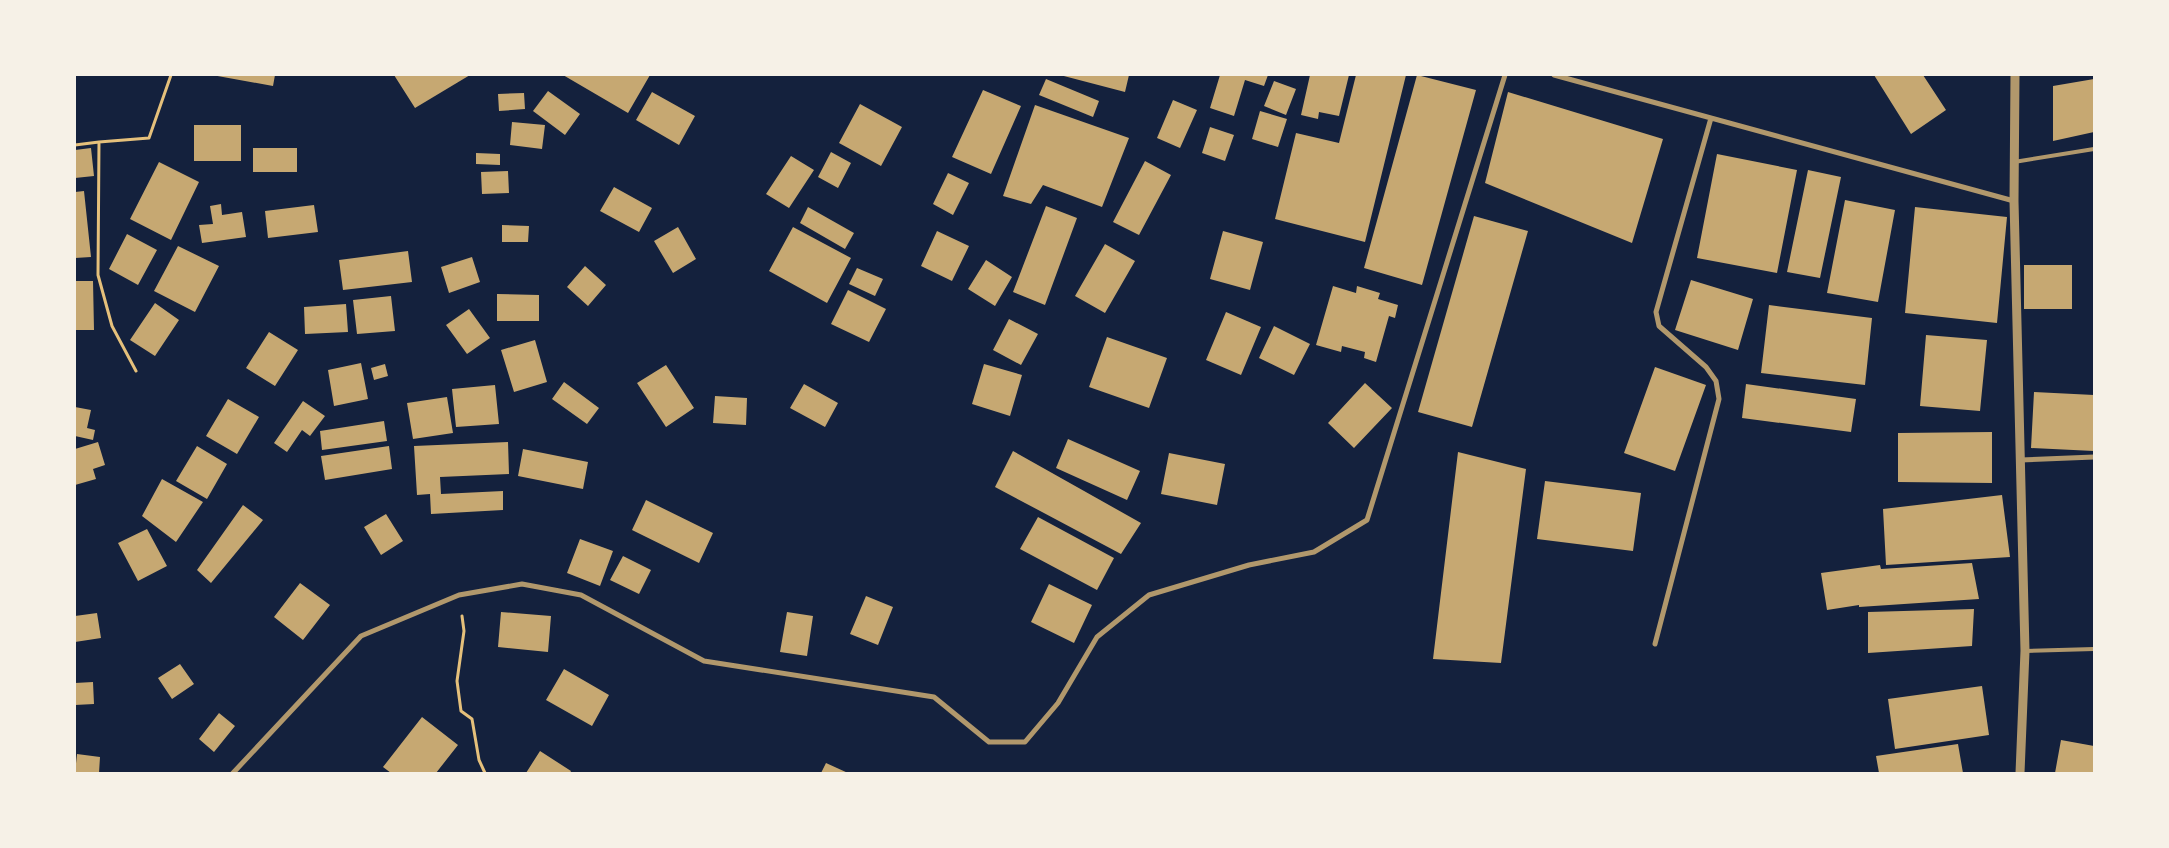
<svg xmlns="http://www.w3.org/2000/svg" width="2169" height="848" font-family="'Open Sans',sans-serif">
  <rect width="100%" height="100%" fill="#14213d"/>
  <path fill="#c6a872" d="M 212,75 L 275,75 L 273,86 Z
    M 394,75 L 470,75 L 415,108 Z
    M 563,75 L 650,75 L 628,113 Z
    M 1060,75 L 1129,75 L 1125,92 Z
    M 1220,75 L 1268,75 L 1264,86 L 1245,80 L 1234,116 L 1210,108 Z
    M 1310,75 L 1349,75 L 1339,116 L 1319,112 L 1318,119 L 1301,115 Z
    M 1356,75 L 1406,75 L 1365,242 L 1275,219 L 1296,133 L 1339,143 Z
    M 1417,75 L 1476,90 L 1422,285 L 1364,268 Z
    M 1874,75 L 1923,75 L 1946,110 L 1911,134 Z
    M 1046,79 L 1099,101 L 1093,117 L 1039,95 Z
    M 2094,79 L 2094,132 L 2053,141 L 2053,86 Z
    M 1274,81 L 1296,89 L 1286,115 L 1264,106 Z
    M 983,90 L 1021,106 L 991,174 L 952,157 Z
    M 548,91 L 580,114 L 565,135 L 533,111 Z
    M 652,92 L 695,116 L 679,145 L 636,120 Z
    M 1508,92 L 1663,139 L 1632,243 L 1485,183 Z
    M 524,93 L 525,109 L 499,111 L 498,94 Z
    M 1173,100 L 1197,110 L 1180,148 L 1157,138 Z
    M 860,104 L 902,127 L 881,166 L 839,143 Z
    M 1035,105 L 1129,138 L 1102,207 L 1043,185 L 1031,204 L 1003,196 Z
    M 1260,111 L 1287,119 L 1278,147 L 1252,139 Z
    M 512,122 L 545,125 L 542,149 L 510,145 Z
    M 194,125 L 241,125 L 241,161 L 194,161 Z
    M 1210,127 L 1234,135 L 1225,161 L 1202,153 Z
    M 91,148 L 94,176 L 75,178 L 75,150 Z
    M 253,148 L 297,148 L 297,172 L 253,172 Z
    M 831,152 L 851,163 L 838,188 L 818,177 Z
    M 476,153 L 500,154 L 500,165 L 476,164 Z
    M 1717,154 L 1797,170 L 1777,273 L 1697,258 Z
    M 791,156 L 814,170 L 789,208 L 766,194 Z
    M 1145,161 L 1171,175 L 1139,235 L 1113,222 Z
    M 159,162 L 199,182 L 171,240 L 130,219 Z
    M 1808,170 L 1841,177 L 1820,278 L 1787,272 Z
    M 508,171 L 509,193 L 482,194 L 481,172 Z
    M 948,173 L 969,183 L 953,215 L 933,204 Z
    M 614,187 L 652,208 L 639,232 L 600,211 Z
    M 84,191 L 91,257 L 75,258 L 75,192 Z
    M 1845,200 L 1895,210 L 1878,302 L 1827,293 Z
    M 221,204 L 222,215 L 242,212 L 246,237 L 202,243 L 199,225 L 213,224 L 210,206 Z
    M 314,205 L 318,232 L 268,238 L 265,211 Z
    M 1046,206 L 1077,218 L 1045,305 L 1013,292 Z
    M 808,207 L 854,233 L 845,249 L 800,223 Z
    M 1915,207 L 2007,217 L 1997,323 L 1905,313 Z
    M 1474,216 L 1528,231 L 1472,427 L 1418,412 Z
    M 502,225 L 529,226 L 528,242 L 502,242 Z
    M 678,227 L 696,259 L 673,273 L 654,241 Z
    M 793,227 L 851,258 L 827,303 L 769,271 Z
    M 937,231 L 969,246 L 952,281 L 921,266 Z
    M 1223,231 L 1263,242 L 1250,290 L 1210,279 Z
    M 127,234 L 157,250 L 138,285 L 109,269 Z
    M 1105,244 L 1135,261 L 1105,313 L 1075,296 Z
    M 178,246 L 219,266 L 195,312 L 154,291 Z
    M 408,251 L 412,282 L 343,290 L 339,260 Z
    M 472,257 L 480,282 L 449,293 L 441,267 Z
    M 986,260 L 1012,277 L 995,306 L 968,289 Z
    M 2024,265 L 2072,265 L 2072,309 L 2024,309 Z
    M 585,266 L 606,285 L 588,306 L 567,287 Z
    M 857,268 L 883,279 L 875,296 L 849,284 Z
    M 1691,280 L 1753,299 L 1738,350 L 1675,330 Z
    M 75,281 L 93,281 L 94,330 L 75,330 Z
    M 1333,286 L 1356,293 L 1357,286 L 1380,293 L 1378,299 L 1398,305 L 1395,318 L 1389,316 L 1376,362 L 1364,358 L 1365,352 L 1342,346 L 1341,352 L 1316,345 Z
    M 848,290 L 886,309 L 869,342 L 831,324 Z
    M 497,294 L 539,295 L 539,321 L 497,321 Z
    M 391,296 L 395,331 L 357,334 L 353,300 Z
    M 155,303 L 179,320 L 155,356 L 130,340 Z
    M 346,304 L 348,332 L 305,334 L 304,307 Z
    M 1769,305 L 1872,318 L 1865,385 L 1761,373 Z
    M 469,309 L 490,338 L 467,354 L 446,325 Z
    M 1226,312 L 1261,327 L 1241,375 L 1206,360 Z
    M 1009,319 L 1038,334 L 1021,365 L 993,350 Z
    M 1274,326 L 1310,344 L 1294,375 L 1259,358 Z
    M 269,332 L 298,350 L 275,386 L 246,368 Z
    M 1926,335 L 1987,340 L 1980,411 L 1920,406 Z
    M 1107,337 L 1167,358 L 1149,408 L 1089,387 Z
    M 535,340 L 547,382 L 514,392 L 501,350 Z
    M 361,363 L 368,399 L 334,406 L 328,370 Z
    M 385,364 L 388,376 L 374,380 L 371,368 Z
    M 984,364 L 1022,375 L 1010,416 L 972,404 Z
    M 666,365 L 694,408 L 666,427 L 637,383 Z
    M 1655,367 L 1706,385 L 1675,471 L 1624,453 Z
    M 564,382 L 599,408 L 587,424 L 552,399 Z
    M 1365,383 L 1392,408 L 1354,448 L 1328,423 Z
    M 804,384 L 838,403 L 825,427 L 790,408 Z
    M 1746,384 L 1856,399 L 1851,432 L 1742,418 Z
    M 495,385 L 499,424 L 456,427 L 452,389 Z
    M 2034,392 L 2094,395 L 2094,451 L 2031,448 Z
    M 715,396 L 747,398 L 746,425 L 713,423 Z
    M 447,397 L 453,433 L 413,439 L 407,403 Z
    M 228,399 L 259,417 L 237,454 L 206,436 Z
    M 303,401 L 325,416 L 310,436 L 302,430 L 287,452 L 274,443 Z
    M 75,407 L 91,410 L 87,428 L 95,430 L 93,440 L 75,436 Z
    M 384,421 L 387,441 L 322,450 L 320,431 Z
    M 1992,432 L 1992,483 L 1898,482 L 1898,433 Z
    M 1068,439 L 1140,471 L 1127,500 L 1056,468 Z
    M 98,442 L 105,465 L 93,469 L 96,479 L 75,485 L 75,449 Z
    M 508,442 L 509,474 L 440,477 L 441,494 L 503,491 L 503,510 L 431,514 L 430,494 L 417,495 L 414,446 Z
    M 197,446 L 227,464 L 207,499 L 176,481 Z
    M 389,446 L 392,469 L 325,480 L 321,456 Z
    M 523,449 L 588,462 L 583,489 L 518,476 Z
    M 1013,451 L 1141,523 L 1121,554 L 995,487 Z
    M 1458,452 L 1526,469 L 1501,663 L 1433,659 Z
    M 1169,453 L 1225,464 L 1217,505 L 1161,494 Z
    M 162,479 L 203,502 L 176,542 L 142,516 Z
    M 1545,481 L 1641,493 L 1633,551 L 1537,539 Z
    M 2002,495 L 2010,557 L 1886,565 L 1883,509 Z
    M 646,500 L 713,533 L 699,563 L 632,530 Z
    M 243,505 L 263,520 L 211,583 L 197,570 Z
    M 386,514 L 403,541 L 381,555 L 364,527 Z
    M 1038,517 L 1114,558 L 1097,590 L 1020,549 Z
    M 147,529 L 167,566 L 138,581 L 118,543 Z
    M 580,539 L 613,551 L 600,586 L 567,573 Z
    M 623,556 L 651,570 L 639,594 L 610,580 Z
    M 1972,563 L 1979,599 L 1859,607 L 1859,605 L 1827,610 L 1821,573 L 1880,565 L 1881,569 Z
    M 300,583 L 330,605 L 303,640 L 274,617 Z
    M 1049,584 L 1092,605 L 1074,643 L 1031,622 Z
    M 866,596 L 893,607 L 878,645 L 850,634 Z
    M 1974,609 L 1972,646 L 1868,653 L 1868,612 Z
    M 501,612 L 551,616 L 548,652 L 498,647 Z
    M 787,612 L 813,616 L 807,656 L 780,652 Z
    M 97,613 L 101,638 L 75,642 L 75,616 Z
    M 180,664 L 194,684 L 172,699 L 158,678 Z
    M 564,669 L 609,695 L 592,726 L 546,700 Z
    M 93,682 L 94,704 L 75,705 L 75,683 Z
    M 1982,686 L 1989,735 L 1895,749 L 1888,699 Z
    M 219,713 L 235,726 L 214,752 L 199,739 Z
    M 422,717 L 458,745 L 436,773 L 391,773 L 383,767 Z
    M 2061,740 L 2094,746 L 2094,773 L 2055,773 Z
    M 1958,744 L 1963,773 L 1879,773 L 1876,756 Z
    M 540,751 L 571,771 L 570,773 L 526,773 Z
    M 77,754 L 100,757 L 99,773 L 75,773 Z
    M 826,763 L 848,773 L 821,773 Z"/>
  <g fill="none" stroke-linecap="round" stroke-linejoin="round">
    <path stroke="#e5c07b" stroke-width="3" d="M 75,145 L 99,142
      M 136,371 L 112,326 L 98,275 L 99,142 L 149,138 L 171,75
      M 462,616 L 464,631 L 457,681 L 461,711 L 472,719 L 479,760 L 485,773"/>
    <path stroke="#b1986c" stroke-width="4" d="M 2014,162 L 2094,149
      M 2025,651 L 2094,649"/>
    <path stroke="#b1986c" stroke-width="5" d="M 1554,75 L 2014,201
      M 2020,460 L 2094,457
      M 1655,644 L 1719,399 L 1716,381 L 1706,367 L 1659,326 L 1656,312 L 1711,118
      M 233,773 L 361,636 L 459,595 L 522,584 L 581,595 L 704,661 L 934,697 L 989,742 L 1025,742 L 1058,703 L 1097,637 L 1149,595 L 1249,565 L 1314,552 L 1367,520 L 1505,75"/>
    <path stroke="#b1986c" stroke-width="9" d="M 2015,75 L 2014,201 L 2025,651 L 2020,773"/>
  </g>
  <rect width="2169" height="848" fill="none" stroke="#f6f1e7" stroke-width="152"/>
</svg>
